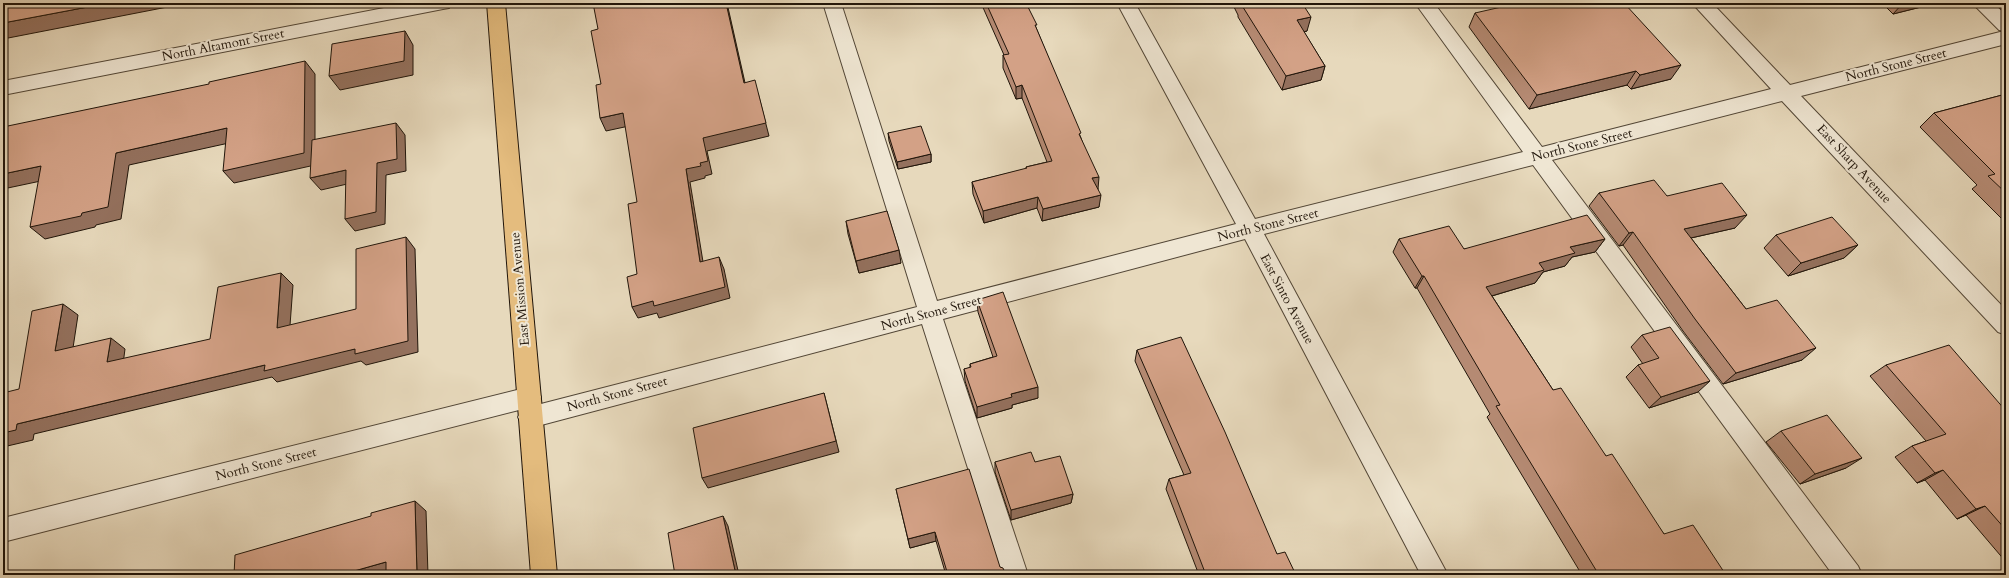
<svg xmlns="http://www.w3.org/2000/svg" width="2009" height="578" font-family="Cardo,serif">
  <rect width="100%" height="100%" fill="#e7d9bc"/>
  <filter id="stains"><feTurbulence type="fractalNoise" baseFrequency=".005" numOctaves="4"/><feColorMatrix values="0 0 0 0 .2 0 0 0 0 .09 0 0 0 0 .02 0 0 0 .5 -.17"/></filter>
  <radialGradient id="worn" r=".72"><stop offset=".6" stop-color="#630" stop-opacity="0"/><stop offset="1" stop-color="#630" stop-opacity=".3"/></radialGradient>
  <g fill="none" stroke-linecap="round" stroke-linejoin="round">
    <defs>
      <path id="minor" d="M 410,3 L 452,3 L 449,8 L 443,9 L 3,95 L 3,81 Z
        M 823,3 L 841,3 L 937,301 L 1236,224 L 1117,3 L 1135,3 L 1255,219 L 1523,152 L 1415,3 L 1434,3 L 1542,147 L 1771,89 L 1692,3 L 1712,3 L 1790,85 L 2004,31 L 1999,30 L 1972,3 L 1993,3 L 2006,15 L 2006,44 L 1801,96 L 2006,310 L 2006,335 L 1998,332 L 1782,101 L 1552,160 L 1858,566 L 1862,575 L 1833,575 L 1533,165 L 1264,234 L 1448,575 L 1421,575 L 1245,239 L 943,319 L 1028,575 L 1002,575 L 922,324 L 530,428 L 522,425 L 518,417 L 523,409 L 3,542 L 3,518 L 529,387 L 537,390 L 541,397 L 537,405 L 917,307 Z"/>
      <path id="major" d="M 487,3 L 505,3 L 557,575 L 531,575 Z"/>
    </defs>
    <use href="#minor" stroke="#524636" stroke-width="2"/>
    <use href="#major" stroke="#20150a" stroke-width="2"/>
    <use href="#minor" fill="#efe6d3" fill-rule="evenodd"/>
    <use href="#major" fill="#e4bc7e" fill-rule="evenodd"/>
  </g>
  <path fill="#b58a73" stroke="#20150a" d="M 981,3 L 1026,3 L 1081,138 L 1098,189 L 1099,207 L 1042,221 L 1037,208 L 984,223 L 973,194 L 972,182 L 1026,169 L 1026,167 L 1047,162 L 1022,98 L 1016,99 L 1003,68 L 1003,55 L 1004,55 Z
    M 1232,3 L 1302,3 L 1307,31 L 1304,32 L 1325,66 L 1321,80 L 1282,90 L 1238,17 L 1238,15 Z
    M 1882,3 L 1937,3 L 1893,14 Z
    M 1475,13 L 1671,79 L 1631,89 L 1627,85 L 1529,109 L 1469,27 Z
    M 2006,94 L 2006,223 L 1972,189 L 1977,185 L 1920,127 L 1934,113 Z
    M 888,133 L 931,154 L 931,162 L 898,169 L 889,141 Z
    M 1599,193 L 1667,196 L 1735,228 L 1691,238 L 1746,309 L 1802,360 L 1723,384 L 1683,331 L 1623,245 L 1619,246 L 1589,206 Z
    M 846,221 L 901,263 L 859,273 L 848,234 Z
    M 1776,235 L 1858,245 L 1844,258 L 1788,276 L 1764,248 Z
    M 1399,239 L 1464,249 L 1605,239 L 1595,252 L 1572,257 L 1565,266 L 1543,272 L 1535,283 L 1492,296 L 1553,390 L 1606,456 L 1664,534 L 1726,575 L 1582,575 L 1487,417 L 1490,414 L 1417,288 L 1415,288 L 1393,252 Z
    M 977,300 L 1038,398 L 1012,405 L 1012,408 L 977,418 L 965,381 L 964,369 L 970,368 L 970,364 L 993,357 L 978,312 Z
    M 1642,335 L 1698,392 L 1649,408 L 1626,377 L 1638,365 L 1643,364 L 1631,347 Z
    M 1137,350 L 1277,554 L 1296,575 L 1199,575 L 1166,489 L 1169,479 L 1184,475 L 1135,361 Z
    M 1886,365 L 2006,411 L 2006,562 L 1966,515 L 1957,519 L 1925,480 L 1917,483 L 1895,457 L 1912,446 L 1926,441 L 1870,376 Z
    M 1781,431 L 1846,468 L 1800,484 L 1766,442 Z
    M 995,462 L 1035,462 L 1073,494 L 1071,503 L 1011,520 L 995,472 Z
    M 896,489 L 1000,567 L 1006,575 L 946,575 L 936,541 L 910,548 Z"/>
  <path fill="#94715e" stroke="#20150a" d="M 109,3 L 188,3 L 3,39 L 3,23 Z
    M 726,3 L 727,3 L 748,96 L 744,83 Z
    M 1903,3 L 1937,3 L 1893,14 Z
    M 1311,17 L 1307,31 L 1293,34 L 1297,20 Z
    M 405,31 L 413,45 L 413,75 L 340,90 L 329,76 Z
    M 305,61 L 315,74 L 315,165 L 234,183 L 223,171 Z
    M 1681,65 L 1671,79 L 1631,89 L 1640,75 Z
    M 1325,66 L 1321,80 L 1282,90 L 1286,76 Z
    M 1636,71 L 1627,85 L 1529,109 L 1537,95 Z
    M 1022,85 L 1022,98 L 1016,99 L 1016,87 Z
    M 758,93 L 769,136 L 707,151 L 712,174 L 705,176 L 705,178 L 690,182 L 705,274 L 700,262 L 686,169 L 700,163 L 703,138 Z
    M 623,113 L 629,126 L 606,131 L 600,118 Z
    M 396,123 L 405,135 L 406,171 L 386,175 L 385,224 L 355,231 L 345,219 L 377,163 Z
    M 227,128 L 238,141 L 129,165 L 121,219 L 96,225 L 95,227 L 45,239 L 30,227 L 116,153 Z
    M 931,154 L 931,162 L 898,169 L 897,162 Z
    M 41,166 L 55,178 L 3,189 L 3,174 Z
    M 346,170 L 356,182 L 321,190 L 310,178 Z
    M 1099,177 L 1098,189 L 1091,190 L 1092,178 Z
    M 1101,195 L 1099,207 L 1042,221 L 1043,209 Z
    M 1038,197 L 1037,208 L 984,223 L 983,211 Z
    M 1747,215 L 1735,228 L 1673,242 L 1684,229 Z
    M 1633,232 L 1623,245 L 1619,246 L 1629,233 Z
    M 406,237 L 415,249 L 418,352 L 366,365 L 361,361 L 277,382 L 272,377 L 34,434 L 33,440 L 3,447 L 3,433 L 17,424 L 265,365 L 355,349 Z
    M 1605,239 L 1595,252 L 1572,257 L 1565,266 L 1543,272 L 1535,283 L 1478,300 L 1486,287 L 1570,247 Z
    M 1858,245 L 1844,258 L 1788,276 L 1801,263 Z
    M 899,250 L 901,263 L 859,273 L 856,261 Z
    M 719,257 L 724,269 L 730,298 L 659,318 L 657,313 L 638,318 L 632,307 Z
    M 281,273 L 293,285 L 289,339 L 277,328 Z
    M 1422,276 L 1424,276 L 1417,288 L 1415,288 Z
    M 63,304 L 78,315 L 71,361 L 55,351 Z
    M 111,338 L 125,349 L 122,372 L 107,362 Z
    M 1816,348 L 1802,360 L 1723,384 L 1736,373 Z
    M 1710,381 L 1698,392 L 1649,408 L 1661,397 Z
    M 1038,387 L 1038,398 L 1012,405 L 1012,408 L 977,418 L 977,407 L 1011,394 Z
    M 824,393 L 839,452 L 708,488 L 702,478 Z
    M 1862,458 L 1846,468 L 1800,484 L 1815,474 Z
    M 1943,470 L 1925,480 L 1917,483 L 1935,473 Z
    M 1073,494 L 1071,503 L 1011,520 L 1011,510 Z
    M 415,501 L 426,511 L 428,575 L 417,575 Z
    M 1985,506 L 1966,515 L 1957,519 L 1976,509 Z
    M 723,516 L 728,526 L 739,575 L 736,575 Z
    M 935,532 L 936,541 L 910,548 L 908,539 Z
    M 386,562 L 398,570 L 382,575 L 340,575 Z"/>
  <path fill="#d3a186" stroke="#20150a" d="M 3,3 L 109,3 L 3,23 Z
    M 593,3 L 726,3 L 744,83 L 755,80 L 766,123 L 703,138 L 708,161 L 700,163 L 701,166 L 686,169 L 700,262 L 719,257 L 725,287 L 654,306 L 653,301 L 632,307 L 627,277 L 637,274 L 628,204 L 637,202 L 623,113 L 600,118 L 596,85 L 601,84 L 591,31 L 598,29 Z
    M 986,3 L 1026,3 L 1037,25 L 1035,25 L 1081,133 L 1079,134 L 1099,177 L 1092,178 L 1101,195 L 1043,209 L 1038,197 L 983,211 L 972,182 L 1027,168 L 1026,167 L 1052,161 L 1022,85 L 1016,87 L 1003,55 L 1009,54 Z
    M 1243,3 L 1302,3 L 1311,17 L 1297,20 L 1325,66 L 1286,76 L 1241,4 Z
    M 1519,3 L 1624,3 L 1681,65 L 1640,75 L 1636,71 L 1537,95 L 1475,13 Z
    M 405,31 L 404,61 L 329,76 L 332,44 Z
    M 305,61 L 304,153 L 223,171 L 227,128 L 116,153 L 108,207 L 82,213 L 81,216 L 30,227 L 41,166 L 3,174 L 3,127 L 209,84 L 209,82 Z
    M 2006,94 L 2006,193 L 1988,176 L 1995,174 L 1934,113 Z
    M 396,123 L 397,159 L 377,163 L 376,212 L 345,219 L 346,170 L 310,178 L 312,140 Z
    M 921,126 L 931,154 L 897,162 L 888,133 Z
    M 1654,180 L 1667,196 L 1722,183 L 1747,215 L 1684,229 L 1746,309 L 1777,300 L 1816,348 L 1736,373 L 1695,319 L 1633,232 L 1629,233 L 1599,193 Z
    M 887,211 L 899,250 L 856,261 L 846,221 Z
    M 1587,215 L 1605,239 L 1570,247 L 1575,253 L 1539,263 L 1544,270 L 1486,287 L 1553,390 L 1561,388 L 1606,456 L 1612,454 L 1664,534 L 1693,525 L 1726,575 L 1599,575 L 1496,406 L 1500,405 L 1424,276 L 1422,276 L 1399,239 L 1449,226 L 1464,249 Z
    M 1832,217 L 1858,245 L 1801,263 L 1776,235 Z
    M 406,237 L 408,341 L 355,354 L 355,349 L 264,371 L 265,365 L 17,424 L 16,430 L 3,433 L 3,393 L 19,389 L 32,311 L 63,304 L 55,351 L 111,338 L 107,362 L 210,339 L 218,287 L 281,273 L 277,328 L 356,309 L 356,249 Z
    M 1003,292 L 1038,387 L 1011,394 L 1012,397 L 977,407 L 964,369 L 971,367 L 970,364 L 997,356 L 977,300 Z
    M 1670,327 L 1710,381 L 1661,397 L 1638,365 L 1659,358 L 1642,335 Z
    M 1181,337 L 1225,432 L 1277,554 L 1285,552 L 1296,575 L 1206,575 L 1169,479 L 1191,473 L 1137,350 Z
    M 1949,345 L 2006,411 L 2006,530 L 1985,506 L 1976,509 L 1943,470 L 1935,473 L 1912,446 L 1946,434 L 1886,365 Z
    M 824,393 L 836,441 L 702,478 L 693,428 Z
    M 1827,415 L 1862,458 L 1815,474 L 1781,431 Z
    M 1031,452 L 1035,462 L 1060,456 L 1073,494 L 1011,510 L 995,462 Z
    M 969,469 L 1000,567 L 1003,568 L 1006,575 L 948,575 L 935,532 L 908,539 L 896,489 Z
    M 415,501 L 417,575 L 386,575 L 386,562 L 340,575 L 234,575 L 235,555 L 371,516 L 371,513 Z
    M 723,516 L 736,575 L 698,575 L 697,573 L 691,575 L 675,575 L 668,533 Z"/>
  <g text-anchor="middle" dominant-baseline="central" stroke-width="4" stroke-linejoin="round" paint-order="stroke">
    <g font-size="13" fill="#20150a" stroke="#efe6d3">
      <text transform="translate(223 45) rotate(-11)">North Altamont Street</text>
      <text transform="translate(1896 65) rotate(-14)">North Stone Street</text>
      <text transform="translate(1582 145) rotate(-14)">North Stone Street</text>
      <text transform="translate(1854 164) rotate(47)">East Sharp Avenue</text>
      <text transform="translate(1268 225) rotate(-14)">North Stone Street</text>
      <text transform="translate(520 289) rotate(-95)">East Mission Avenue</text>
      <text transform="translate(1287 299) rotate(62)">East Sinto Avenue</text>
      <text transform="translate(931 313) rotate(-15)">North Stone Street</text>
      <text transform="translate(617 394) rotate(-15)">North Stone Street</text>
      <text transform="translate(266 464) rotate(-14)">North Stone Street</text>
    </g>
  </g>
  <rect width="2009" height="578" fill="none" stroke="#e7d9bc" stroke-width="16"/>
  <rect x="4" y="4" width="2001" height="570" fill="none" stroke="#20150a" stroke-width="2"/>
  <rect x="8" y="8" width="1993" height="562" fill="none" stroke="#20150a"/>
  <rect width="100%" height="100%" filter="url(#stains)"/>
  <rect width="100%" height="100%" fill="url(#worn)"/>
</svg>
